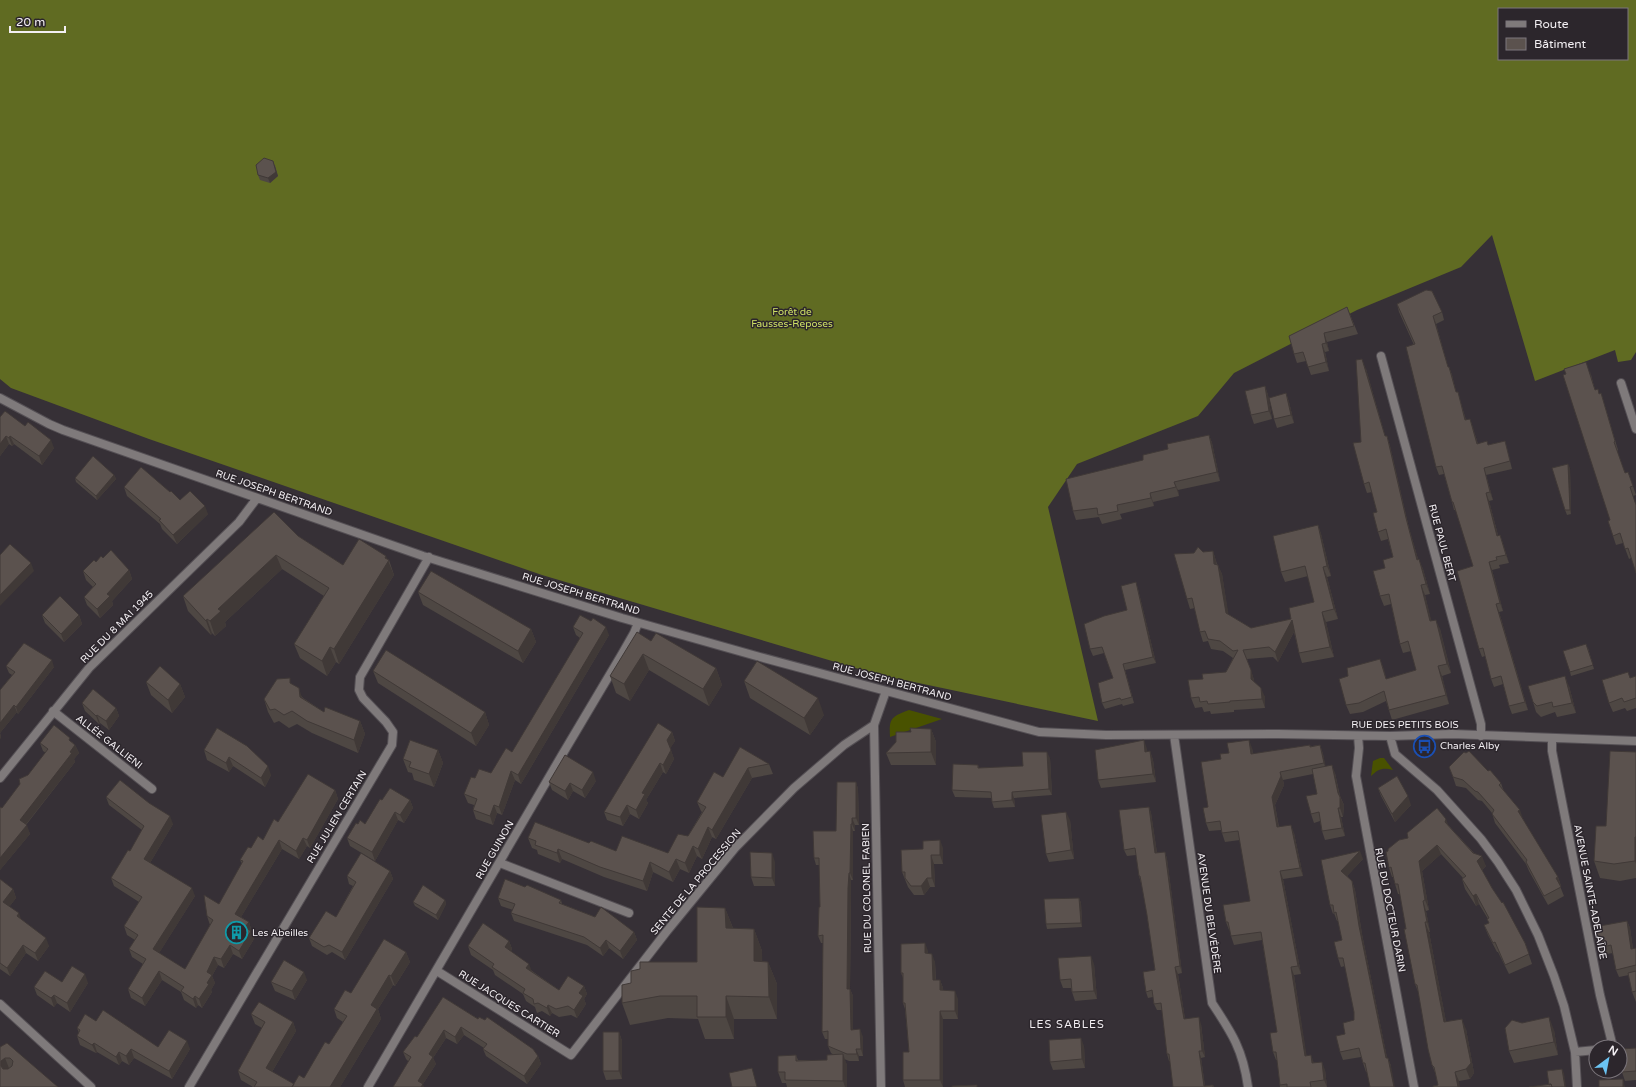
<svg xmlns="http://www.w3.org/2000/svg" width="1636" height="1087" font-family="'Varela Round',sans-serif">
  <rect width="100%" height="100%" fill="#363036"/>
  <path fill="#495200" d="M 909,710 L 942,719 L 890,737 C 889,718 891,717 909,710 Z
    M 1380,758 L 1384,758 L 1393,770 C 1383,767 1378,769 1371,776 L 1373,761 Z"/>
  <path fill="#606b22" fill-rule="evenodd" d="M 0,0 L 1636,0 L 1636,352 L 1631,360 L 1618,362 L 1615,350 L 1535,381 L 1492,235 L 1461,267 L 1357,310 L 1234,373 L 1198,416 L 1077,464 L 1048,507 L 1098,721 L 876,674 L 542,575 L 149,439 L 11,388 L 0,379 ZM 1499,9 L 1627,9 L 1627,59 L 1499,59 Z"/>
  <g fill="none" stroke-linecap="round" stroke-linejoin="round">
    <defs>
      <path id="minor" d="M 1381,356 L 1481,724 L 1481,736
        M 1621,383 L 1636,429
        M 0,398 L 49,424 L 63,430 L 423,556 L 622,618 L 760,657 L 1039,732 L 1106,735 L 1278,734 L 1390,736 L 1452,734 L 1636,741
        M 53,711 L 152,789
        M 1174,735 L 1212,1003 C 1232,1033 1243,1050 1248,1087
        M 1358,736 L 1359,748 L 1356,776 L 1414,1087
        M 1390,736 L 1395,754 L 1437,790 L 1481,839 L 1498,862 L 1516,890 L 1538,935 L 1554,976 L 1564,1006 L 1575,1052 L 1577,1087
        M 1552,739 L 1552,751 L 1600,995 L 1613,1047
        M 0,778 L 89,668 L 239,522 L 257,498
        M 500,863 L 629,913
        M 437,971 L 571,1055 L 667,931 L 735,848 L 794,788 L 844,745 L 874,725
        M 0,1004 L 91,1087
        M 1575,1052 L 1596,1050
        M 189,1087 L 392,745 L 393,732 L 386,722 L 363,698 L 359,690 L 360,677 L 429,557
        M 368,1087 L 562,755 L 622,654 L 634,633 L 638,623
        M 881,1087 L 874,725 L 886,691"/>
    </defs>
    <use href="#minor" stroke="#544f54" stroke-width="10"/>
    <use href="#minor" stroke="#7f7a7b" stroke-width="8"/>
  </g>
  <path fill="#4e4743" d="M 275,165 L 278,176 L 270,183 L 260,180 L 258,175 Z
    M 1397,304 L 1442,312 L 1444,320 L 1436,324 L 1448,367 L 1449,367 L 1452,375 L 1456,392 L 1460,400 L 1466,420 L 1470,419 L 1478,444 L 1488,445 L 1505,441 L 1512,469 L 1486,475 L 1493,500 L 1489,501 L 1498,535 L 1500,535 L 1509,563 L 1499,565 L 1500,568 L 1492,570 L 1503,611 L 1499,612 L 1528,710 L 1512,714 L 1509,706 L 1503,684 L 1494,687 L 1491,679 L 1485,656 L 1482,657 L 1479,649 L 1473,566 L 1456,510 L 1454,510 L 1452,502 L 1444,474 L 1439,475 L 1436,467 L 1414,345 L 1399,312 Z
    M 1347,307 L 1358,334 L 1327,342 L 1329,351 L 1325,352 L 1329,371 L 1311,375 L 1306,361 L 1297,363 L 1294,354 Z
    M 1366,369 L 1385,436 L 1387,436 L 1390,446 L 1409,528 L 1418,559 L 1423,569 L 1430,594 L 1425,595 L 1431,621 L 1440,629 L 1451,673 L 1442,676 L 1449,704 L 1392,720 L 1386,701 L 1363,712 L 1350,714 L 1346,705 L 1348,676 L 1380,659 L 1386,679 L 1416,670 L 1411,651 L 1403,653 L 1400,644 L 1391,604 L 1384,606 L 1380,596 L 1385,568 L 1393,557 L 1388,539 L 1381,541 L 1378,532 L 1377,512 L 1372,492 L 1367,493 L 1364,484 L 1361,442 Z
    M 1590,371 L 1595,390 L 1600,394 L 1601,393 L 1604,403 L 1618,450 L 1617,451 L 1625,473 L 1628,472 L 1636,495 L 1633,496 L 1631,558 L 1629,559 L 1623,543 L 1616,545 L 1613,536 L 1610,520 Z
    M 1265,386 L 1268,395 L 1272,419 L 1254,424 L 1251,415 Z
    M 1286,393 L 1289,402 L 1294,423 L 1277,428 L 1274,419 Z
    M 0,417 L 25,426 L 54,448 L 42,465 L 14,444 L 12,446 L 9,444 L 0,456 Z
    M 1209,435 L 1212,443 L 1220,481 L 1178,490 L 1179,496 L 1153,502 L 1154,506 L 1120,514 L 1122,519 L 1102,524 L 1099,517 L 1076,520 L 1073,511 L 1143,460 L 1168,449 Z
    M 1570,468 L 1571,514 L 1567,515 L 1565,510 Z
    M 114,475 L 116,479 L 97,500 L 76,482 L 75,478 Z
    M 124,487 L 170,492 L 180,500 L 208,514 L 177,544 L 162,529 L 160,524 L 127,496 Z
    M 1318,525 L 1321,534 L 1331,576 L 1327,577 L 1338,619 L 1326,622 L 1334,657 L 1302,663 L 1299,653 L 1294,632 L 1278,662 L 1273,657 L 1247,659 L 1254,680 L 1254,682 L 1265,697 L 1265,708 L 1234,710 L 1234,712 L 1211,714 L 1210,711 L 1204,712 L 1202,707 L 1195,708 L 1191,698 L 1203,679 L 1226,672 L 1233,658 L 1223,651 L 1211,649 L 1208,641 L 1203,642 L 1200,632 L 1195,608 L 1190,609 L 1187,599 L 1203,552 L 1213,551 L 1216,561 L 1217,564 L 1222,574 L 1228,614 L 1251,628 L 1291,619 L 1314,602 L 1308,576 L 1285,582 L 1281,572 Z
    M 298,536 L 343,565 L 388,560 L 389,560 L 394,575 L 339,664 L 336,662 L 327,676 L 300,658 L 294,644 L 324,596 L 282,569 L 225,622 L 226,626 L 215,636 L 212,633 L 211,635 L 188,611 L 183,596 Z
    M 103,558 L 129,570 L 132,579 L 112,601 L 113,605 L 100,618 L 87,605 L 84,597 L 93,587 L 86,580 L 83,571 L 96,562 Z
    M 1138,589 L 1156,663 L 1125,670 L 1134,703 L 1123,706 L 1122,704 L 1105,709 L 1102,703 L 1113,678 L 1104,653 L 1093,656 L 1090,649 L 1127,610 Z
    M 418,592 L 531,629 L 536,642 L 523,663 L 423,605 Z
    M 42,615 L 79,615 L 82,624 L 64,642 L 45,623 Z
    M 573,627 L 609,635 L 521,784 L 515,780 L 502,815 L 497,813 L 493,825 L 476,819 L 473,810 L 474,805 L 468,803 L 464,794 L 475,778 L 491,773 L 512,752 L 580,638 L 576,635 Z
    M 651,641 L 716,668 L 722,685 L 709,706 L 649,670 L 630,701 L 616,693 L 610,676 Z
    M 1588,648 L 1594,669 L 1571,676 L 1570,672 Z
    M 6,666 L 54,667 L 18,714 L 17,712 L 0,733 L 1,737 L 0,739 L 0,690 L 12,675 L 9,673 Z
    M 373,671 L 485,712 L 489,725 L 476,746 L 378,683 Z
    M 1636,676 L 1636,708 L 1627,711 L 1625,708 L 1613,712 L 1609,703 L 1630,678 Z
    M 744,681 L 824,715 L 810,735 L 750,698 Z
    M 146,682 L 180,684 L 185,697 L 172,713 L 151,695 Z
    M 292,684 L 303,698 L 324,712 L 360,721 L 365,734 L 358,753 L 312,733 L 297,724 L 289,728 L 279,721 L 274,723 L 268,712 L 264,699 Z
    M 1569,686 L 1576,713 L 1557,717 L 1555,712 L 1541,717 L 1536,712 L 1533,702 Z
    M 82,703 L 116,708 L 119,716 L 109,730 L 100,723 L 99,724 L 85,711 Z
    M 217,728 L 271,775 L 265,787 L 233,766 L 229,772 L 207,760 L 204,750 Z
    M 931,729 L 936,742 L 936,765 L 891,765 L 886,753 L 911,732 Z
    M 672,732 L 675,741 L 670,748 L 674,759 L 666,774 L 663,772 L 646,800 L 648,803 L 639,819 L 630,814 L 623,826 L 607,820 L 604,812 Z
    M 72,742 L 75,745 L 79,753 L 74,759 L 75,762 L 26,825 L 30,834 L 0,870 L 0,807 L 2,808 L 46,753 L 43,751 L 40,743 Z
    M 1320,745 L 1323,754 L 1325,766 L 1335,773 L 1340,796 L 1344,805 L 1343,817 L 1341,817 L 1345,836 L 1325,840 L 1322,831 L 1320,821 L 1314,823 L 1311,814 L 1317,794 L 1313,774 L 1283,780 L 1284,785 L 1275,805 L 1279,827 L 1294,833 L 1303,876 L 1283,879 L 1301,974 L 1294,975 L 1306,1055 L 1314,1063 L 1325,1070 L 1327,1087 L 1280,1087 L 1277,1060 L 1276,1060 L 1273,1052 L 1277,1032 L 1262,940 L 1234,945 L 1231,936 L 1230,930 L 1229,930 L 1226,922 L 1250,901 L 1240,840 L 1225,842 L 1221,830 L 1209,831 L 1206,823 L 1208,807 L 1221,759 L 1229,753 L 1252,748 L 1253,754 Z
    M 740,747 L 769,764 L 773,774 L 752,778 L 716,839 L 712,837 L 702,859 L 697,856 L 689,873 L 680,869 L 673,882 L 653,872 L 647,891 L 604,877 L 562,859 L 560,863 L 538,854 L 537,850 L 532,848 L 528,838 L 589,843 L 616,851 L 668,853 L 688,836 L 702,812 L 701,811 L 697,802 L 723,777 Z
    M 1147,749 L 1147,752 L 1150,751 L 1153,760 L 1156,782 L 1101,788 L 1098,780 Z
    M 438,750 L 443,763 L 434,787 L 414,780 L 412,773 L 408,772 L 403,759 Z
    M 1636,752 L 1636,878 L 1620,881 L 1600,878 L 1594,861 L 1606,826 Z
    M 1050,758 L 1052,795 L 1014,798 L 1015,807 L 994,808 L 992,802 L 992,798 L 955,797 L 952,790 L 978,765 L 979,768 L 1023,766 Z
    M 1488,771 L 1501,783 L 1503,789 L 1523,819 L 1558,877 L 1561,886 L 1560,886 L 1564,896 L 1548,905 L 1529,871 L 1526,864 L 1495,823 L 1492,813 L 1482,801 L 1478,800 L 1466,788 L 1456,786 L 1453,777 Z
    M 596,781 L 585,798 L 573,791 L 568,800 L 552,790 L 549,782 Z
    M 856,782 L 858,789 L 859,825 L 855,825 L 855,831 L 853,831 L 853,880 L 851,880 L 851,895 L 850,989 L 853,996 L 853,1030 L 863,1037 L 863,1056 L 859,1056 L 859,1061 L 849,1061 L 844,1059 L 847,1065 L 847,1087 L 787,1087 L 786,1083 L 782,1083 L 778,1072 L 796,1055 L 798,1060 L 827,1060 L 834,1055 L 831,1053 L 828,1046 L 828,1039 L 825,1039 L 822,1032 L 823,943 L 821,943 L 818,936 L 820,907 L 819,865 L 816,865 L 814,858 L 836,831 Z
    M 1378,788 L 1411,805 L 1395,822 L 1381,796 Z
    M 335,790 L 338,799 L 310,848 L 307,846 L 299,859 L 282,849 L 241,917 L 249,922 L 254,939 L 242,959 L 233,954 L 224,968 L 218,965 L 212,976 L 215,983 L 211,990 L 212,992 L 202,1008 L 198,1005 L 196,1008 L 184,1000 L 181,992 L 162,980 L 145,1006 L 131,998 L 128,989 L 143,964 L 132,957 L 129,949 L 135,940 L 127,935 L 124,926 L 139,902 L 114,886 L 111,878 L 130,851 L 142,830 L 109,805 L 106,797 L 173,824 L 150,863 L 195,896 L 159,953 L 185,969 L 210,925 L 207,916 L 219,904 L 242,864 L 240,860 L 251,848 L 263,840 L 278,822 Z
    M 382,800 L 410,800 L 413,808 L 404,823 L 398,820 L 375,861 L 350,846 L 347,838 L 358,824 L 365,824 Z
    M 1149,807 L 1151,813 L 1157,853 L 1165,852 L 1167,859 L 1182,973 L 1178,974 L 1185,1019 L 1201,1024 L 1205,1057 L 1201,1058 L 1205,1086 L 1213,1085 L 1214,1087 L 1173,1087 L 1170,1061 L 1169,1061 L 1167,1054 L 1162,1010 L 1157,1010 L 1154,1004 L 1153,997 L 1148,998 L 1146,992 L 1155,970 L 1147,915 L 1142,882 L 1141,883 L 1139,876 L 1136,855 L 1127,856 L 1124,850 Z
    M 1070,820 L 1074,859 L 1049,862 L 1046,854 Z
    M 1449,826 L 1486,866 L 1482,870 L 1492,888 L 1525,943 L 1532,964 L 1509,974 L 1498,952 L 1497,952 L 1488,935 L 1484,925 L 1489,923 L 1487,919 L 1488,919 L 1479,904 L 1476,906 L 1465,889 L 1462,879 L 1463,878 L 1441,854 L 1422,871 L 1429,910 L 1426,911 L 1430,932 L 1429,932 L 1446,1022 L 1466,1029 L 1474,1073 L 1470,1079 L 1438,1085 L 1436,1075 L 1432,1065 L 1419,994 L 1415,984 L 1406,929 L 1400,894 L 1398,894 L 1395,884 L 1393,877 L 1392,877 L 1389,868 L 1388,851 L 1408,838 Z
    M 943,848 L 943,864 L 934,864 L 935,887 L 930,887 L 924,895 L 914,895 L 908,887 L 902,872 Z
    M 1363,859 L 1347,876 L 1352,881 L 1355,890 L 1362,934 L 1387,1058 L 1388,1058 L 1391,1066 L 1366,1072 L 1361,1057 L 1343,1060 L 1340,1052 L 1345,1034 L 1354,1020 L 1354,1012 L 1345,966 L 1341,967 L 1338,958 L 1342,940 L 1338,921 L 1337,921 L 1334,913 L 1333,914 L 1330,905 L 1321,860 Z
    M 775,862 L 775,886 L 754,886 L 751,877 Z
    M 390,871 L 393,879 L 345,960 L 332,952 L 327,955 L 312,946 L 309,938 L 336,917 L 353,886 L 349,884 L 347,876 Z
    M 0,879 L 13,889 L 16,898 L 9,907 L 21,920 L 49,946 L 38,961 L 26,953 L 10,976 L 0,969 Z
    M 525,887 L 561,900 L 562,904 L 634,932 L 637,940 L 623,959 L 609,948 L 603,956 L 587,945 L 514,921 L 511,913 L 513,910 L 501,906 L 498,898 Z
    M 1079,898 L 1081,903 L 1082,927 L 1047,929 L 1046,924 Z
    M 445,900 L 446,904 L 438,920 L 415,906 L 413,902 Z
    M 725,908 L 733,928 L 754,929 L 762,951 L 762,961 L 768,962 L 777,984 L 777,1019 L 734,1019 L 734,1039 L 705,1039 L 698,1019 L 668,1018 L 630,1025 L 622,1003 L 631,983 L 697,962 Z
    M 1627,921 L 1630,928 L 1633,949 L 1636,948 L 1636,1002 L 1632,992 L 1629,975 L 1619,977 L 1616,970 L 1613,953 L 1601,955 L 1599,948 Z
    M 509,941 L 512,949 L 511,951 L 532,971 L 559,990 L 584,986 L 587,994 L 584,999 L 586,1004 L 577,1018 L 571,1015 L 559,1017 L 552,1013 L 550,1016 L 542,1011 L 537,1013 L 535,1007 L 526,1001 L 523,994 L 495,975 L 493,970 L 471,955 L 468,946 Z
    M 928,951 L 928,953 L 935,962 L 936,980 L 940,980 L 943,988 L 943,990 L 958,999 L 958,1019 L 943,1019 L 943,1087 L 905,1087 L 903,1080 L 909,1052 L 905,1009 L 903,1003 L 903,978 L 901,973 Z
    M 406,952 L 410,962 L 395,986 L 393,985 L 378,1009 L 381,1019 L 340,1087 L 253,1087 L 241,1080 L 238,1071 L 262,1028 L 255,1024 L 251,1014 L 293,1022 L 296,1031 L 272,1072 L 294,1084 L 304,1078 L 329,1044 L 343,1022 L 337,1018 L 334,1009 L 351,993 Z
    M 1094,964 L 1097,999 L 1075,1001 L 1072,992 L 1071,988 L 1063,988 L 1060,980 Z
    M 307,980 L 295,1000 L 275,991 L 271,982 Z
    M 62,982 L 88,983 L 70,1012 L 57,1003 L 54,1007 L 37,995 L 34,987 Z
    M 443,997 L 538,1056 L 541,1064 L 527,1084 L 486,1056 L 483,1049 L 484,1048 L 464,1035 L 457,1044 L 446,1038 L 433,1058 L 436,1064 L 423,1084 L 408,1061 L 406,1059 L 403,1052 L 417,1037 Z
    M 96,1021 L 158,1047 L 190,1049 L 172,1079 L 134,1058 L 129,1065 L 122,1061 L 119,1065 L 97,1052 L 96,1053 L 80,1045 L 77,1036 L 79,1033 L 77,1028 Z
    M 1522,1023 L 1554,1030 L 1558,1055 L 1514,1063 L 1509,1051 Z
    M 619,1032 L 622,1041 L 622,1079 L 606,1080 L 603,1071 Z
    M 1084,1046 L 1085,1068 L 1053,1070 L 1050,1062 Z
    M 0,1047 L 58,1087 L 0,1087 Z
    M 1636,1048 L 1636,1080 L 1625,1081 L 1622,1072 Z"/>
  <path fill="#403937" d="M 273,161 L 278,176 L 270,183 L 268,178 Z
    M 1433,316 L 1436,324 L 1450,375 L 1448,367 Z
    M 1324,333 L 1327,342 L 1329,351 L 1326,343 Z
    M 1322,344 L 1325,352 L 1329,371 L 1326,362 Z
    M 1362,359 L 1366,369 L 1388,445 L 1385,436 Z
    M 1449,367 L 1452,375 L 1458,400 L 1456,392 Z
    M 1265,386 L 1268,395 L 1272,419 L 1269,411 Z
    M 1458,392 L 1460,400 L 1468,428 L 1465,420 Z
    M 1286,393 L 1289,402 L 1294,423 L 1291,415 Z
    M 1470,419 L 1473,427 L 1480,452 L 1477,444 Z
    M 1209,435 L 1212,443 L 1220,481 L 1217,472 Z
    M 6,436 L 9,444 L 0,456 L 0,444 Z
    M 10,436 L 14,444 L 12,446 L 9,438 Z
    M 1387,436 L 1390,446 L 1409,528 L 1421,569 L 1417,560 L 1406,518 Z
    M 51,440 L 54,448 L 42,465 L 39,456 Z
    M 1568,464 L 1570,468 L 1571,514 L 1570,510 Z
    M 1484,468 L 1486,475 L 1493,500 L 1490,492 Z
    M 114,475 L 116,479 L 97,500 L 96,496 Z
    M 1174,482 L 1178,490 L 1179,496 L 1176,487 Z
    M 1150,493 L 1153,502 L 1154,506 L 1151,498 Z
    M 1486,493 L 1489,501 L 1500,543 L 1497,536 Z
    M 205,506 L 208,514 L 177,544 L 173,535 Z
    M 1318,525 L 1321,534 L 1331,576 L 1327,566 Z
    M 1500,535 L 1503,543 L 1509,563 L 1506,555 Z
    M 1213,551 L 1216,561 L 1218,574 L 1214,564 Z
    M 276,555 L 282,569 L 225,622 L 226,626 L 215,636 L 210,621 L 218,609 Z
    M 386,556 L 394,575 L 339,664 L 334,649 Z
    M 1419,559 L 1423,569 L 1430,594 L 1426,584 Z
    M 1489,562 L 1492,570 L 1503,611 L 1500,603 Z
    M 31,563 L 34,571 L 0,606 L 0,595 Z
    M 1218,565 L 1222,574 L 1230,623 L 1226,613 Z
    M 1323,567 L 1327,577 L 1338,619 L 1334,609 Z
    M 129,570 L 132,579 L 112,601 L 113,605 L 100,618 L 97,609 L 107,594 Z
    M 1136,582 L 1138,589 L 1156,663 L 1153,657 Z
    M 1421,585 L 1425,595 L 1434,631 L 1430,621 Z
    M 1496,604 L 1499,612 L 1528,710 L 1525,702 Z
    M 1322,612 L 1326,622 L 1334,657 L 1330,647 Z
    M 79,615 L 82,624 L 64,642 L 61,634 Z
    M 207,619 L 212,633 L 211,635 L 206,621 Z
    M 1292,620 L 1295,630 L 1278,662 L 1275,652 Z
    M 1436,620 L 1440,629 L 1451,673 L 1447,664 Z
    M 606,627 L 609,635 L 521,784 L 518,775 Z
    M 531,629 L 536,642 L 523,663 L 518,651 Z
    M 330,647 L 336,662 L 327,676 L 322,661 Z
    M 643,654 L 649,670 L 630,701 L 624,684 Z
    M 1380,659 L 1384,669 L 1389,689 Z
    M 52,660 L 54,667 L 18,714 L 16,707 Z
    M 1438,666 L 1442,676 L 1449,704 L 1446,695 Z
    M 716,668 L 722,685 L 709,706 L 703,689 Z
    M 1251,670 L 1254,680 L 1255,689 L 1251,679 Z
    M 1565,676 L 1569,686 L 1576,713 L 1572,703 Z
    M 180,684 L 185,697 L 172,713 L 168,700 Z
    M 299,688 L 303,701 L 300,697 Z
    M 1261,688 L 1265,697 L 1265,708 L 1262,699 Z
    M 818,698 L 824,715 L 810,735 L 804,718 Z
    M 14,705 L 17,712 L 0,733 L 1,737 L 0,739 L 0,723 Z
    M 116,708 L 119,716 L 109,730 L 106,721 Z
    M 485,712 L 489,725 L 476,746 L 471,733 Z
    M 97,715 L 100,723 L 99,724 L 96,716 Z
    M 360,721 L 365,734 L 358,753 L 354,740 Z
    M 931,729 L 936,742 L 936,765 L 931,752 Z
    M 672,732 L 675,741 L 670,749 L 667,740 Z
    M 1144,740 L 1147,749 L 1149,761 L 1145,752 Z
    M 1249,740 L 1252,748 L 1254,763 L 1251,754 Z
    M 75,745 L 79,753 L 74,759 L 75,762 L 23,828 L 20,820 Z
    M 1320,745 L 1323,754 L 1327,772 L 1324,763 Z
    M 438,750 L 443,763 L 434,787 L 429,774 Z
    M 671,750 L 674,759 L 666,774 L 663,765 Z
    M 1150,751 L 1153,760 L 1156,782 L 1153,774 Z
    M 1047,752 L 1050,758 L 1052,795 L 1049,789 Z
    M 229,757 L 233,766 L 229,772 L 226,763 Z
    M 660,763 L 663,772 L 646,800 L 648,803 L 639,819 L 636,810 L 642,793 Z
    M 1332,765 L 1335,773 L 1340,798 L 1340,797 L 1344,805 L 1343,817 L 1340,808 L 1338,793 Z
    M 268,766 L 271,775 L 265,787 L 261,778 Z
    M 748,768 L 752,778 L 716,839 L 712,830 Z
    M 511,771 L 515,780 L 502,815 L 499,807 Z
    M 593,772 L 596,781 L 585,798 L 582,790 Z
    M 1280,772 L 1283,780 L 1284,785 L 1275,805 L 1280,836 L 1277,827 L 1272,797 Z
    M 856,782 L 858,789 L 859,825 L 856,818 Z
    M 570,783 L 573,791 L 568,800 L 565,791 Z
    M 335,790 L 338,799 L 310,848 L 307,840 Z
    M 1012,792 L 1014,798 L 1015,807 L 1012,800 Z
    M 1408,796 L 1411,805 L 1395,822 L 1392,814 Z
    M 410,800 L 413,808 L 404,823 L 400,815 Z
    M 494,805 L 497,813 L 493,825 L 490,816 Z
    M 627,805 L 630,814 L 623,826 L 620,817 Z
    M 1149,807 L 1151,813 L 1158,860 L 1155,853 Z
    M 1338,808 L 1341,817 L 1345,836 L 1342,828 Z
    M 1520,810 L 1523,819 L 1521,820 L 1518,811 Z
    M 395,812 L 398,820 L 375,861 L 372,852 Z
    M 1066,812 L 1070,820 L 1074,859 L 1071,850 Z
    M 170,816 L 173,824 L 147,868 L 144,859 Z
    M 852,818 L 855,825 L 855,831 L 852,824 Z
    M 1446,819 L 1450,829 L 1445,822 Z
    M 851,824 L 853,831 L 853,880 L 850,873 Z
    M 27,825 L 30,834 L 0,870 L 0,858 Z
    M 1291,825 L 1294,833 L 1303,876 L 1300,868 Z
    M 708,827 L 712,837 L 702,859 L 698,849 Z
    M 1635,837 L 1636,839 L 1636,864 L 1635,861 Z
    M 303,838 L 307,846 L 299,859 L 296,851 Z
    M 279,840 L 282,849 L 238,922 L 235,914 Z
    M 940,840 L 943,848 L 943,864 L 940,855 Z
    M 1437,845 L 1441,854 L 1422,871 L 1429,910 L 1425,900 L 1419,861 Z
    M 693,846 L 697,856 L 689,873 L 685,863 Z
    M 558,849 L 562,859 L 560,863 L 557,853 Z
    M 1360,851 L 1363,859 L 1344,879 L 1341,871 Z
    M 1165,852 L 1167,859 L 1182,973 L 1180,966 Z
    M 772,853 L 775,862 L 775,886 L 772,878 Z
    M 931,855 L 934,864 L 935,887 L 932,878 Z
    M 1482,856 L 1486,866 L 1481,871 L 1477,861 Z
    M 676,859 L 680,869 L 673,882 L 669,872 Z
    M 650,862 L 653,872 L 647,891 L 643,881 Z
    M 390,871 L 393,879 L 345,960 L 342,952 Z
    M 1280,871 L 1283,879 L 1301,974 L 1298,966 Z
    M 849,873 L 851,880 L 851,895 L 850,989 L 853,996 L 853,1037 L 851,1030 L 847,989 L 848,888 Z
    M 1558,877 L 1561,886 L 1559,887 L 1556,878 Z
    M 927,878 L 930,887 L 924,895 L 921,886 Z
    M 1352,881 L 1355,890 L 1362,934 L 1389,1067 L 1386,1058 L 1359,926 Z
    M 192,888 L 195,896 L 156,958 L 153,949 Z
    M 13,889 L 16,898 L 6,911 L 3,902 Z
    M 1476,894 L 1479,904 L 1476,906 L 1473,896 Z
    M 1079,898 L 1081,903 L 1082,927 L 1081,923 Z
    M 445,900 L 446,904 L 438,920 L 436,915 Z
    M 1423,901 L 1426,911 L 1430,932 L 1427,922 Z
    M 725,908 L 734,931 L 726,928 Z
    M 19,913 L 22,922 L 17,916 Z
    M 1627,921 L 1630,928 L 1634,957 L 1631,949 Z
    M 249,922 L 254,939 L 242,959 L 239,951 L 245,927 Z
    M 1425,922 L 1429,932 L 1448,1032 L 1444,1022 Z
    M 754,929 L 762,951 L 763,984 L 754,961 Z
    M 634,932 L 637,940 L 623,959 L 620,951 Z
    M 46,938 L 49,946 L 38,961 L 35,953 Z
    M 606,940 L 609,948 L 603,956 L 600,948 Z
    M 509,941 L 512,949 L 508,956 L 505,947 Z
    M 925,943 L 928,951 L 928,962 L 925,953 Z
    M 23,945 L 26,953 L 10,976 L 7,968 Z
    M 230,945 L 233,954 L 224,968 L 221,959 Z
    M 406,952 L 410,962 L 395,986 L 391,976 Z
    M 932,954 L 935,962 L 936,988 L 933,980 Z
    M 1091,956 L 1094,964 L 1097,999 L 1094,991 Z
    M 214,957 L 218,965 L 212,976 L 215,983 L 211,990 L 212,992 L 202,1008 L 199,999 L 207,983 L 207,972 Z
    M 768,962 L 777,984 L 777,1019 L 769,997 Z
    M 529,964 L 532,972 L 526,968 Z
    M 1175,967 L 1178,974 L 1186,1025 L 1184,1019 Z
    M 1291,967 L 1294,975 L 1308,1064 L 1305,1056 Z
    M 159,971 L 162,980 L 145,1006 L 142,998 Z
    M 304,972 L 307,980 L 295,1000 L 292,991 Z
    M 85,974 L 88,983 L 70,1012 L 67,1003 Z
    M 389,975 L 393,985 L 378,1009 L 381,1019 L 340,1087 L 330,1087 L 371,1005 Z
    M 940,980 L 943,988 L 943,998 L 940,990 Z
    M 584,986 L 587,994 L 584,999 L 586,1004 L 577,1018 L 574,1010 L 579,993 Z
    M 955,991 L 958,999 L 958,1019 L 955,1011 Z
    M 54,995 L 57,1003 L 54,1007 L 51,998 Z
    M 195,996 L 198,1005 L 196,1008 L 193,999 Z
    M 726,996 L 734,1019 L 734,1039 L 726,1017 Z
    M 548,1005 L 552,1013 L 550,1016 L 547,1008 Z
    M 940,1011 L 943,1019 L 943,1087 L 940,1080 Z
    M 1199,1017 L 1201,1024 L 1205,1057 L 1202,1051 Z
    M 1549,1017 L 1554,1030 L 1558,1055 L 1554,1042 Z
    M 1462,1019 L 1466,1029 L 1474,1073 L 1470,1079 L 1466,1069 Z
    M 293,1022 L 296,1031 L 269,1077 L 266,1068 Z
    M 461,1027 L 464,1035 L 457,1044 L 455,1037 Z
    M 860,1029 L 863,1037 L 863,1056 L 861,1049 Z
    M 444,1030 L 446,1038 L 433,1058 L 436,1064 L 423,1084 L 424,1087 L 420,1087 L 418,1081 L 429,1054 Z
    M 619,1032 L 622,1041 L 622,1079 L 619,1071 Z
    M 1081,1038 L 1084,1046 L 1085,1068 L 1082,1059 Z
    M 187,1041 L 190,1049 L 172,1079 L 169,1071 Z
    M 94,1043 L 97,1052 L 96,1053 L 92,1045 Z
    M 131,1049 L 134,1058 L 129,1065 L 126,1056 Z
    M 856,1049 L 859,1056 L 859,1061 L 857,1054 Z
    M 1199,1051 L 1201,1058 L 1205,1087 L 1204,1087 Z
    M 119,1052 L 122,1061 L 119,1065 L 116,1057 Z
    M 843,1054 L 847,1065 L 847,1087 L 845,1087 L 843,1081 Z
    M 1311,1055 L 1314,1063 L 1312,1063 Z
    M 538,1056 L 541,1064 L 527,1084 L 524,1076 Z
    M 5,1058 L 14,1081 L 1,1066 L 1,1061 Z
    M 1388,1058 L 1391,1066 L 1395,1087 L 1394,1087 Z
    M 1322,1062 L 1325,1070 L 1327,1087 L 1324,1080 Z
    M 1562,1069 L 1564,1073 L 1566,1087 L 1565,1087 Z
    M 1455,1072 L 1459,1081 L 1460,1087 L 1458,1087 Z
    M 1623,1079 L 1625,1087 L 1623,1087 Z"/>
  <path fill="#5b524e" stroke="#403937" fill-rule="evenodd" d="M 264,158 L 273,161 L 276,172 L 268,178 L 258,175 L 256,165 Z
    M 1426,290 L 1432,291 L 1442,312 L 1433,316 L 1448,367 L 1449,367 L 1456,392 L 1458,392 L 1465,420 L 1470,419 L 1477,444 L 1487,441 L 1488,445 L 1505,441 L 1510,461 L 1484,468 L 1490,492 L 1486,493 L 1497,536 L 1500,535 L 1506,555 L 1496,557 L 1497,560 L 1489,562 L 1500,603 L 1496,604 L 1525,702 L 1509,706 L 1501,676 L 1491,679 L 1483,648 L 1479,649 L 1457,571 L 1473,566 L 1453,502 L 1452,502 L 1442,466 L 1436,467 L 1406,347 L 1415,344 L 1397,304 Z
    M 1347,307 L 1354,326 L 1324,333 L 1326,343 L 1322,344 L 1326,362 L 1308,367 L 1303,352 L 1294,354 L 1289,336 Z
    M 1362,359 L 1385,436 L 1387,436 L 1406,518 L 1417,560 L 1419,559 L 1426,584 L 1421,585 L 1430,621 L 1436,620 L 1447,664 L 1438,666 L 1446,695 L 1389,710 L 1384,691 L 1359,703 L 1346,705 L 1339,679 L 1348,676 L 1347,668 L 1380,659 L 1386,679 L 1416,670 L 1408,641 L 1400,644 L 1389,594 L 1380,596 L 1373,571 L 1385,568 L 1383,560 L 1393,557 L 1386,529 L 1378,532 L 1373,513 L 1377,512 L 1369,482 L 1364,484 L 1353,443 L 1361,442 L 1356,360 Z
    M 1586,362 L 1595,390 L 1598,389 L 1599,394 L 1601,393 L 1615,441 L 1614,442 L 1625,473 L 1628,472 L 1633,486 L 1630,487 L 1636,505 L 1636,573 L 1628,548 L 1625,549 L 1620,533 L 1613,536 L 1608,521 L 1610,520 L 1563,375 L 1566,374 L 1564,369 Z
    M 1265,386 L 1269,411 L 1251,415 L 1245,391 Z
    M 1286,393 L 1291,415 L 1274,419 L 1269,398 Z
    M 5,411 L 25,426 L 28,422 L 51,440 L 39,456 L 10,436 L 9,438 L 6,436 L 0,444 L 0,417 Z
    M 1209,435 L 1217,472 L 1174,482 L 1176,487 L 1150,493 L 1151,498 L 1117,505 L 1118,511 L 1098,515 L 1097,508 L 1073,511 L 1066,479 L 1143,460 L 1143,455 L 1168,449 L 1167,444 Z
    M 93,456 L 114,475 L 96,496 L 75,478 Z
    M 1568,464 L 1570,510 L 1565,510 L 1552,468 Z
    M 141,467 L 170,492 L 171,491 L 180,500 L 190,491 L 205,506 L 173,535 L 159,520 L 161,519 L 124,487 Z
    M 274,512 L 298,536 L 343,565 L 359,539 L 386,556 L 385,558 L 389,560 L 334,649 L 330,647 L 322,661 L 294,644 L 329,588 L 276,555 L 218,609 L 221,611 L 210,621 L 207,619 L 206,621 L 183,596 Z
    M 1318,525 L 1327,566 L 1323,567 L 1334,609 L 1322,612 L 1330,647 L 1299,653 L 1292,620 L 1275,652 L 1269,647 L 1243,650 L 1251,670 L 1251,679 L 1261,688 L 1262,699 L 1230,701 L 1230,702 L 1208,704 L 1207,701 L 1200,702 L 1199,697 L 1191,698 L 1188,680 L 1203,679 L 1202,674 L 1226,672 L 1238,650 L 1233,651 L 1220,641 L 1208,639 L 1205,631 L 1200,632 L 1192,598 L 1187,599 L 1174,554 L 1194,553 L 1198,547 L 1203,552 L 1213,551 L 1214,564 L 1218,565 L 1226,613 L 1251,628 L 1291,619 L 1289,608 L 1314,602 L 1305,566 L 1281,572 L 1273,536 Z
    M 10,544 L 31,563 L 0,595 L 0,555 Z
    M 111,550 L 129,570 L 107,594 L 110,596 L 97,609 L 84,597 L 96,584 L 83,571 L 94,560 L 96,562 L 101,556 L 103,558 Z
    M 431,571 L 531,629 L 518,651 L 418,592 Z
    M 1136,582 L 1153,657 L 1123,664 L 1132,697 L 1121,700 L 1120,698 L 1102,703 L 1098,683 L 1113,678 L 1102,647 L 1090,649 L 1084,624 L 1104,616 L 1127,610 L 1121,586 Z
    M 60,596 L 79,615 L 61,634 L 42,615 Z
    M 580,615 L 591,621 L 593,618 L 606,627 L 518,775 L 511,771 L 499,807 L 494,805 L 490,816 L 473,810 L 477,799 L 464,794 L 471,777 L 475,778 L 479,769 L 491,773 L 506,748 L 512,752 L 583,633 L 573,627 Z
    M 637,632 L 651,641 L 656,633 L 716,668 L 703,689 L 643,654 L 624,684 L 610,676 Z
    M 24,643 L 52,660 L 16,707 L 14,705 L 0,723 L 0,690 L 15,672 L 6,666 Z
    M 1586,644 L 1593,665 L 1570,672 L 1563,651 Z
    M 386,650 L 485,712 L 471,733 L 373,671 Z
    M 757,661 L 818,698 L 804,718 L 744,681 Z
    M 160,666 L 180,684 L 168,700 L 146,682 Z
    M 1628,672 L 1630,678 L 1636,676 L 1636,698 L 1624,702 L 1622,698 L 1609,703 L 1602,680 Z
    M 1565,676 L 1572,703 L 1553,707 L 1552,702 L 1537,706 L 1533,702 L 1528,686 Z
    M 290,678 L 290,683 L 299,688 L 300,697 L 324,712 L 325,707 L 360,721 L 354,740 L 307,721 L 292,711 L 284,715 L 275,709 L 270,710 L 264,699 L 277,679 Z
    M 93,689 L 116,708 L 106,721 L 97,715 L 96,716 L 82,703 Z
    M 658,723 L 672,732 L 667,740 L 671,750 L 663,765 L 660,763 L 642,793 L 645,794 L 636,810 L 627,805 L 620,817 L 604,812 Z
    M 54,725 L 70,738 L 69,740 L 75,745 L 70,752 L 72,753 L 20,820 L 27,825 L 0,858 L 0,807 L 2,808 L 20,784 L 19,779 L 28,775 L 48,749 L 40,743 Z
    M 217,728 L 247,746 L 268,766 L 261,778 L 229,757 L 226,763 L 204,750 Z
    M 910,728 L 931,729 L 931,752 L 886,753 L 896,742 L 896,732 L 911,732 Z
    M 410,740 L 438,750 L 429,774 L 409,767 L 411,762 L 403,759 Z
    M 1144,740 L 1145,752 L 1150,751 L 1153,774 L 1098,780 L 1095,750 Z
    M 1249,740 L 1251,754 L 1310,745 L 1310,747 L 1320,745 L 1324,763 L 1280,772 L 1281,776 L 1272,797 L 1277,827 L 1291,825 L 1300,868 L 1280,871 L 1298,966 L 1291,967 L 1305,1056 L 1311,1055 L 1312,1063 L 1322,1062 L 1324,1080 L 1310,1082 L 1311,1087 L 1287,1087 L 1287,1084 L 1280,1085 L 1276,1052 L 1273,1052 L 1270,1033 L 1277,1032 L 1261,932 L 1231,936 L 1228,922 L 1226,922 L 1223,905 L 1250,901 L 1238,831 L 1222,833 L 1220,821 L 1206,823 L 1203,808 L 1208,807 L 1201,762 L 1221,759 L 1220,754 L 1229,753 L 1227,743 Z
    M 740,747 L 769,764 L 748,768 L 712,830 L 708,827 L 698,849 L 693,846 L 685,863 L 676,859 L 669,872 L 650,862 L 643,881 L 600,867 L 558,849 L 557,853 L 535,845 L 536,841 L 528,838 L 535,822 L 589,843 L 591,841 L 616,851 L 622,836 L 668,853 L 678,834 L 688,836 L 706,807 L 697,802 L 714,772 L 723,777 Z
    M 1469,751 L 1488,771 L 1490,770 L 1501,783 L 1499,785 L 1520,810 L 1518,811 L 1558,877 L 1556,878 L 1561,887 L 1544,896 L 1526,862 L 1527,860 L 1492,814 L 1494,810 L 1478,792 L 1475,791 L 1463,780 L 1453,777 L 1449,767 L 1464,752 L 1466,753 Z
    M 1610,751 L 1636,752 L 1636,837 L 1635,837 L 1635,861 L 1614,864 L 1594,861 L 1596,826 L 1606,826 Z
    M 1022,752 L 1047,752 L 1049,789 L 1012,792 L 1012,800 L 992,802 L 991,792 L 952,790 L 953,764 L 978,765 L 978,768 L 1023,766 Z
    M 565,755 L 593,772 L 582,790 L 570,783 L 565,791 L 549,782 Z
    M 1332,765 L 1338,793 L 1340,797 L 1340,808 L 1338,808 L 1342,828 L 1322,831 L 1319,812 L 1311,814 L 1306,796 L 1317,794 L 1312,769 Z
    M 308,774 L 335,790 L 307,840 L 303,838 L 296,851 L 279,840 L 235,914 L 249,922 L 245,927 L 251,931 L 239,951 L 230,945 L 221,959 L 214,957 L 207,972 L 212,975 L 207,983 L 209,984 L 199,999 L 195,996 L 193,999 L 181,991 L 184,987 L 159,971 L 142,998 L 128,989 L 146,959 L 129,949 L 138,935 L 124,926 L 142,897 L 111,878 L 128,850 L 130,851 L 144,826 L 106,797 L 120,780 L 149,803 L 170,816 L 144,859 L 192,888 L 153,949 L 185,969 L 213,920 L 207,916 L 204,895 L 219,904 L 243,861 L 240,860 L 248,847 L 251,848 L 258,836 L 263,840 L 274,819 L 278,822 Z
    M 1397,776 L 1408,796 L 1392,814 L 1378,788 Z
    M 837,782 L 856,782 L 856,818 L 852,818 L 852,824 L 851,824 L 850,873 L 849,873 L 848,888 L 847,989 L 850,989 L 851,1030 L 860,1029 L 861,1049 L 856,1049 L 857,1054 L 847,1054 L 828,1046 L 828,1031 L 822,1032 L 823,935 L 818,936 L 819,907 L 820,907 L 819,858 L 814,858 L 813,831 L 836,831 Z
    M 390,788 L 410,800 L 400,815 L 395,812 L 372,852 L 347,838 L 356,823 L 358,824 L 360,820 L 365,824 L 380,799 L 382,800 Z
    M 1149,807 L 1155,853 L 1165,852 L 1180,966 L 1175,967 L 1184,1019 L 1199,1017 L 1202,1051 L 1199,1051 L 1204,1086 L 1213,1085 L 1213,1087 L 1173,1087 L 1169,1054 L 1167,1054 L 1161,1003 L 1154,1004 L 1152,990 L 1146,992 L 1143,972 L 1155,970 L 1147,915 L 1140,876 L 1139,876 L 1135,848 L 1124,850 L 1119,810 Z
    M 1437,808 L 1446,819 L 1445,822 L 1473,853 L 1482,856 L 1477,861 L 1492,888 L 1502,903 L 1503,902 L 1525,943 L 1529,954 L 1505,965 L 1495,942 L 1493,943 L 1484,925 L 1489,923 L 1487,919 L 1489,918 L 1476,894 L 1473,896 L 1462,879 L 1466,876 L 1437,845 L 1419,861 L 1425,900 L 1423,901 L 1427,922 L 1425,922 L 1444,1022 L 1462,1019 L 1471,1063 L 1466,1069 L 1455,1072 L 1458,1087 L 1433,1087 L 1433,1086 L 1438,1085 L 1434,1067 L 1432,1065 L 1428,1049 L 1417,985 L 1415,984 L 1404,929 L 1406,929 L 1398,884 L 1395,884 L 1391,867 L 1389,868 L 1386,852 L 1388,851 L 1388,849 L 1399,840 L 1408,838 L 1407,833 Z
    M 1066,812 L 1071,850 L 1046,854 L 1041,815 Z
    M 940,840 L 940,855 L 931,855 L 932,878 L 927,878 L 921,886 L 911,886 L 905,878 L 905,872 L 902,872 L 901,850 L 923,849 L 923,841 Z
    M 1360,851 L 1341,871 L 1352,881 L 1359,926 L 1386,1058 L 1388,1058 L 1394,1087 L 1370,1087 L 1365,1063 L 1363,1063 L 1359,1048 L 1340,1052 L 1336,1036 L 1345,1034 L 1343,1023 L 1354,1020 L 1354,1012 L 1343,958 L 1338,958 L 1334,942 L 1342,940 L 1336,912 L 1334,913 L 1333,905 L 1330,905 L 1321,860 Z
    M 750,852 L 772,853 L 772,878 L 751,877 Z
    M 361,853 L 390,871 L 342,952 L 329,945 L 324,947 L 309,938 L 326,911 L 336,917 L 356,882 L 347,876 Z
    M 0,879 L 13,889 L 3,902 L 19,913 L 17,916 L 46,938 L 35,953 L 23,945 L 7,968 L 0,963 Z
    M 505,879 L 525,887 L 527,885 L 561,900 L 559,903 L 595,917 L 601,907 L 634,932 L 620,951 L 606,940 L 600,948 L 584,937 L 511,913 L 515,904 L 498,898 Z
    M 423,885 L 445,900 L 436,915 L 413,902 Z
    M 1079,898 L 1081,923 L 1046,924 L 1044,899 Z
    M 697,907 L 725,908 L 726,928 L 754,929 L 754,961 L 768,962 L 769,997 L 726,996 L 726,1017 L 697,1017 L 697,996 L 660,996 L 622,1003 L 622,985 L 631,983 L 631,971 L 640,969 L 640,962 L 697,962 Z
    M 1627,921 L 1631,949 L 1636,948 L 1636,965 L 1616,970 L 1611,945 L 1599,948 L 1594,927 Z
    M 483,923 L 509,941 L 505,947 L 529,964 L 526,968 L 559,990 L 568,976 L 584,986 L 579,993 L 583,996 L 574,1010 L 568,1006 L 556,1009 L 548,1005 L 547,1008 L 538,1003 L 534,1004 L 533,999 L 523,993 L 525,989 L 492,967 L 494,964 L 468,946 Z
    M 384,939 L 406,952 L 391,976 L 389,975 L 371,1005 L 377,1009 L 330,1087 L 292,1087 L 299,1075 L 304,1078 L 325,1042 L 329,1044 L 347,1016 L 334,1009 L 345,990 L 351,993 Z
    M 925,943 L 925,953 L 932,954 L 933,980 L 940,980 L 940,990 L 955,991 L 955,1011 L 940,1011 L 940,1080 L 903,1080 L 903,1052 L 909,1052 L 905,1003 L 903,1003 L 903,973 L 901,973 L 901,944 Z
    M 1091,956 L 1094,991 L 1072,992 L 1071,979 L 1060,980 L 1058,958 Z
    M 284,960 L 304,972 L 292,991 L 271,982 Z
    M 72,966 L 85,974 L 67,1003 L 54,995 L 51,998 L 34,987 L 45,971 L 62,982 Z
    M 1636,971 L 1636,991 L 1632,992 L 1628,973 Z
    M 443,997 L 478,1019 L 479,1017 L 485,1020 L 487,1017 L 533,1049 L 538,1056 L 524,1076 L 483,1049 L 487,1044 L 461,1027 L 455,1037 L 444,1030 L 429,1054 L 433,1057 L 418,1081 L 423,1084 L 421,1087 L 393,1087 L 411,1057 L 403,1052 L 415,1036 L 417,1037 Z
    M 259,1002 L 293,1022 L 266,1068 L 294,1084 L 292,1087 L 254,1087 L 257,1082 L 238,1071 L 265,1022 L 251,1014 Z
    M 103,1010 L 158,1047 L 169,1030 L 187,1041 L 169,1071 L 131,1049 L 126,1056 L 119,1052 L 116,1057 L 94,1043 L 92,1045 L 77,1036 L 80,1030 L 77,1028 L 85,1014 L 96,1021 Z
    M 1549,1017 L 1554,1042 L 1509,1051 L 1505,1028 L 1512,1020 L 1522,1023 Z
    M 603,1032 L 619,1032 L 619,1071 L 603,1071 Z
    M 1081,1038 L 1082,1059 L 1050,1062 L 1049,1040 Z
    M 7,1043 L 58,1087 L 0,1087 L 0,1047 ZM 5,1058 L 10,1058 L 13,1061 L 12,1066 L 8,1069 L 3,1069 L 1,1066 L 1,1061 Z
    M 1636,1048 L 1636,1071 L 1622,1072 L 1621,1049 Z
    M 843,1054 L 843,1081 L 785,1080 L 785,1072 L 778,1072 L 778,1056 L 796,1055 L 796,1061 L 827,1060 L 827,1055 Z
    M 752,1068 L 757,1087 L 732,1087 L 729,1073 Z
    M 1562,1069 L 1565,1087 L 1552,1087 L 1551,1084 L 1549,1085 L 1547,1071 Z
    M 1623,1079 L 1623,1087 L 1599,1087 L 1599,1080 Z
    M 1551,1084 L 1552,1087 L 1529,1087 Z
    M 977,1085 L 977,1087 L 952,1087 L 952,1086 Z"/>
  <defs>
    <symbol id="bus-ring" viewBox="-11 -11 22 22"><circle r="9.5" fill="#2c262c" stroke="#1a4fb4" stroke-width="1.5"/><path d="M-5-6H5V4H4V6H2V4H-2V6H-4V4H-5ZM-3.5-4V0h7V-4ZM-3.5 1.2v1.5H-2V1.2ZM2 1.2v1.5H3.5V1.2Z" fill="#1a4fb4"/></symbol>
    <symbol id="building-ring" viewBox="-11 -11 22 22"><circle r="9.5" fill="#2c262c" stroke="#0f9aa8" stroke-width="1.5"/><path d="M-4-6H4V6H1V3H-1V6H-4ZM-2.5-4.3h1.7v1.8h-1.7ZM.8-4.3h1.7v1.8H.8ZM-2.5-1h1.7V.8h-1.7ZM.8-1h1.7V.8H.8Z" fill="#0f9aa8"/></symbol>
  </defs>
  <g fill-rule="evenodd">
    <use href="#bus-ring" x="1412" y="734" width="25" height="25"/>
    <use href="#building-ring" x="224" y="920" width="25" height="25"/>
  </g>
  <g text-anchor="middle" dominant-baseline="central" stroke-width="3" stroke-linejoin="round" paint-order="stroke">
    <g font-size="10" fill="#cfe165" stroke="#2c262c">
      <text x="792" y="312">Forêt de<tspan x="792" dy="12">Fausses-Reposes</tspan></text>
    </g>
    <g font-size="10" fill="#f3eff3" stroke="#2c262c">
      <text transform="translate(274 493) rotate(19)">RUE JOSEPH BERTRAND</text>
      <text transform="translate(1442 543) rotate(75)">RUE PAUL BERT</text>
      <text transform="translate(581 594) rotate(17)">RUE JOSEPH BERTRAND</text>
      <text transform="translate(117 627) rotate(-45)">RUE DU 8 MAI 1945</text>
      <text transform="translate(892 682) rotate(15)">RUE JOSEPH BERTRAND</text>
      <text x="1405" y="725">RUE DES PETITS BOIS</text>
      <text transform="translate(109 742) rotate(38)">ALLÉE GALLIENI</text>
      <text transform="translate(337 817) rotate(-59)">RUE JULIEN CERTAIN</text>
      <text transform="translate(495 850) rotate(-60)">RUE GUINON</text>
      <text transform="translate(696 882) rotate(-50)">SENTE DE LA PROCESSION</text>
      <text transform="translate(867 888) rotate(-91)">RUE DU COLONEL FABIEN</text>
      <text transform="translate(1590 892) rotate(79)">AVENUE SAINTE-ADELAÏDE</text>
      <text transform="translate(1390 910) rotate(79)">RUE DU DOCTEUR DARIN</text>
      <text transform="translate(1209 913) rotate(82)">AVENUE DU BELVÉDÈRE</text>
      <text transform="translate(509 1004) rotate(32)">RUE JACQUES CARTIER</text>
    </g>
    <g font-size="10" fill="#f3eff3" stroke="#2c262c" text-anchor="start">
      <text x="1440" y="746">Charles Alby</text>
      <text x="252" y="933">Les Abeilles</text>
    </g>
    <g font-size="11" letter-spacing="1" fill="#f3eff3" stroke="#2c262c">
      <text x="1067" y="1024">LES SABLES</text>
    </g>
  </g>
  <rect x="1498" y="8" width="130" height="52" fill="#2c262c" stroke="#7c767c"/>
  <rect x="1506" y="21" width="20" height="6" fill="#7f7a7b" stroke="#7c767c"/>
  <text x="1534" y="28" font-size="12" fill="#f3eff3">Route</text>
  <rect x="1506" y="38" width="20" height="12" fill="#5b524e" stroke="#7c767c"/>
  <text x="1534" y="48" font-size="12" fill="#f3eff3">Bâtiment</text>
  <g transform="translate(1608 1059) rotate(32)"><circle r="19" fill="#2c262c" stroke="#7c767c"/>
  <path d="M0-3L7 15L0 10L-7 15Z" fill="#6bc3f2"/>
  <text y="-6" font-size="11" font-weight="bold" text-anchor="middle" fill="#f3eff3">N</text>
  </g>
  <path d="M10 26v6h55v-6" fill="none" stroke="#f3eff3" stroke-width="2"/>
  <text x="16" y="26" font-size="12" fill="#f3eff3" stroke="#2c262c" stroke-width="3" paint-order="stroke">20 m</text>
</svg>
